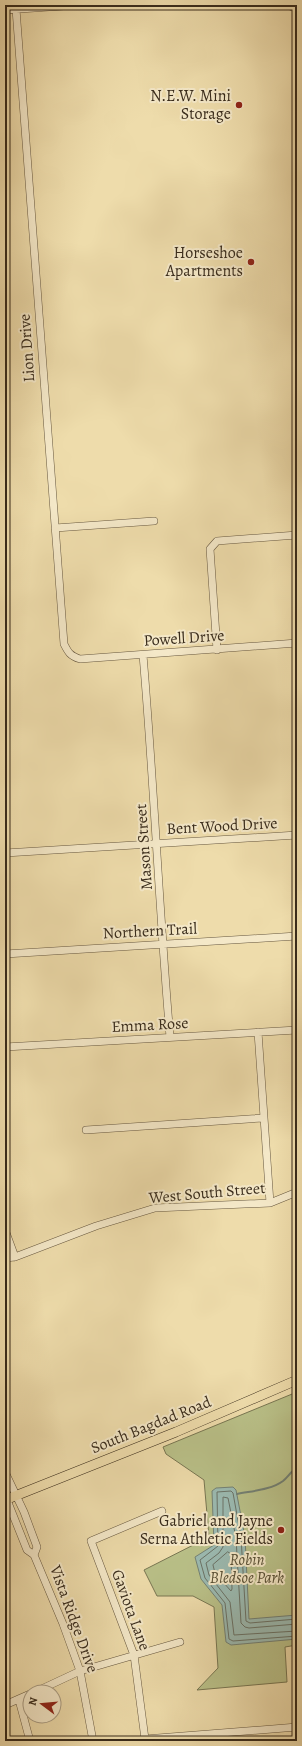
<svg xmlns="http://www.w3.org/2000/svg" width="302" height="1746" font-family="Alegreya,serif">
  <rect width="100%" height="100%" fill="#eedcab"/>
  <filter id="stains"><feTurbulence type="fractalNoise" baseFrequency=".005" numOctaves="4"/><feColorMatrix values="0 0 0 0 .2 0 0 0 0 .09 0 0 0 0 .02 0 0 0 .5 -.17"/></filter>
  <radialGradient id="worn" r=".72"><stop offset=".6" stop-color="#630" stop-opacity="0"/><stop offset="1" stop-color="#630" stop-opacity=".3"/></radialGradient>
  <path fill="#b9c088" stroke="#787652" d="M 297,1392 L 297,1645 L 285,1647 L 287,1682 L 197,1690 L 218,1668 L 214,1607 L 193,1596 L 157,1596 L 144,1570 L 209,1537 L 204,1480 L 166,1454 L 163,1447 Z"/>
  <path fill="#9bbab1" stroke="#738175" d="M 233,1487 L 236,1490 L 245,1537 L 249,1619 L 297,1615 L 297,1639 L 231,1645 L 226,1642 L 222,1605 L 201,1579 L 195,1557 L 214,1545 L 212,1491 L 216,1488 Z"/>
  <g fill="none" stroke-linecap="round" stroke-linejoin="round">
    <path stroke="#6a7266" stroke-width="1" d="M 228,1552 L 231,1554 L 232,1589 L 231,1591 L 215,1573 L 213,1565 Z
      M 297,1619 L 250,1623 L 246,1621 L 241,1537 L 233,1493 L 231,1491 L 217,1492 L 218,1546 L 200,1560 L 205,1578 L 225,1603 L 229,1639 L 233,1641 L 297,1636
      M 297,1624 L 249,1628 L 245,1627 L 241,1623 L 236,1538 L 228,1498 L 223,1497 L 223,1547 L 219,1553 L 206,1563 L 209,1575 L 230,1602 L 234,1635 L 297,1631"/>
    <path stroke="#738175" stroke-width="2" d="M 237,1494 C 251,1491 271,1490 283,1481 C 288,1477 291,1471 297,1468"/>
    <defs>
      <path id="minor" d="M 288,5 L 297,9
        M 16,9 L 64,644 C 68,652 70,656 80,659 L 297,643
        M 5,10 L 78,5
        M 55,528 L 154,521
        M 217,650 L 210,549 L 217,541 L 297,535
        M 143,655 C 154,783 159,910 170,1037
        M 5,853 L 297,835
        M 5,954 L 297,936
        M 258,1032 L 270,1203
        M 5,1047 L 297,1030
        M 86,1130 L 263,1118
        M 5,1230 L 15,1257
        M 5,1258 L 15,1257 L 96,1226 L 155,1208 L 270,1203 L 297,1192
        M 5,1472 L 24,1512 L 37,1547 L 34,1555
        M 5,1495 L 27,1550 L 34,1555 L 63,1624 L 80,1671 L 93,1741
        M 162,1511 L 91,1541 L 134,1655 L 145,1739 L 297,1727
        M 35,1692 L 80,1671 L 180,1642
        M 19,1700 L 30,1741
        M 5,1705 L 30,1694"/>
      <path id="major" d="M 5,1500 L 176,1432 L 297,1380"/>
    </defs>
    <use href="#minor" stroke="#66573f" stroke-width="8"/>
    <use href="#major" stroke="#382b1b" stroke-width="10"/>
    <use href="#minor" stroke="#f4e8c8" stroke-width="7"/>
    <use href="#major" stroke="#eedcab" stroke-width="9"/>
  </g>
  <g fill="#8f2418" stroke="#f4e8c8" stroke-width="1.5">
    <circle cx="239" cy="105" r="4"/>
    <circle cx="251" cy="262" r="4"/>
    <circle cx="281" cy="1530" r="4"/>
  </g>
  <g text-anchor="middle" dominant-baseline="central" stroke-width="4" stroke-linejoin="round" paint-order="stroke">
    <g font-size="16" fill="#382b1b" stroke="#f4e8c8" text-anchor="end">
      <text x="231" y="96">N.E.W. Mini<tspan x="231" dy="18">Storage</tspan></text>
      <text x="243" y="253">Horseshoe<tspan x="243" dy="18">Apartments</tspan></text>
      <text x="273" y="1521">Gabriel and Jayne<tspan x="273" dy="18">Serna Athletic Fields</tspan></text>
    </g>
    <g font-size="16" fill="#382b1b" stroke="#f4e8c8">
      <text transform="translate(27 348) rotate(-94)">Lion Drive</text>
      <text transform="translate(184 638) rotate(-4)">Powell Drive</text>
      <text transform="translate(222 826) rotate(-3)">Bent Wood Drive</text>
      <text transform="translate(144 847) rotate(-94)">Mason Street</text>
      <text transform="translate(150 931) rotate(-3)">Northern Trail</text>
      <text transform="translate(150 1025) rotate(-3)">Emma Rose</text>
      <text transform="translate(207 1193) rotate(-5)">West South Street</text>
      <text transform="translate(151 1425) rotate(-22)">South Bagdad Road</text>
      <text transform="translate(131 1610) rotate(70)">Gaviota Lane</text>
      <text transform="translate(74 1619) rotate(70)">Vista Ridge Drive</text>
    </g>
    <g font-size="16" font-style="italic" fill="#585036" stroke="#f4e8c8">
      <text x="247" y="1560">Robin<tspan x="247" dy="18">Bledsoe Park</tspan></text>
    </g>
  </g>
  <rect width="302" height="1746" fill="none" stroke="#eedcab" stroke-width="20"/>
  <rect x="6" y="6" width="290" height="1734" fill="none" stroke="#382b1b" stroke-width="2"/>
  <rect x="10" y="10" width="282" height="1726" fill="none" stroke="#382b1b"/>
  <g transform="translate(42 1704) rotate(286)"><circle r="19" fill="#f4e8c8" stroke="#a99c83"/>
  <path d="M0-3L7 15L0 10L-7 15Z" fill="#8f2418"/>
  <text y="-6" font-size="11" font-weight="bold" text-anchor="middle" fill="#382b1b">N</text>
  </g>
  <rect width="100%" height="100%" filter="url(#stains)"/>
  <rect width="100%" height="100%" fill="url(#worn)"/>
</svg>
